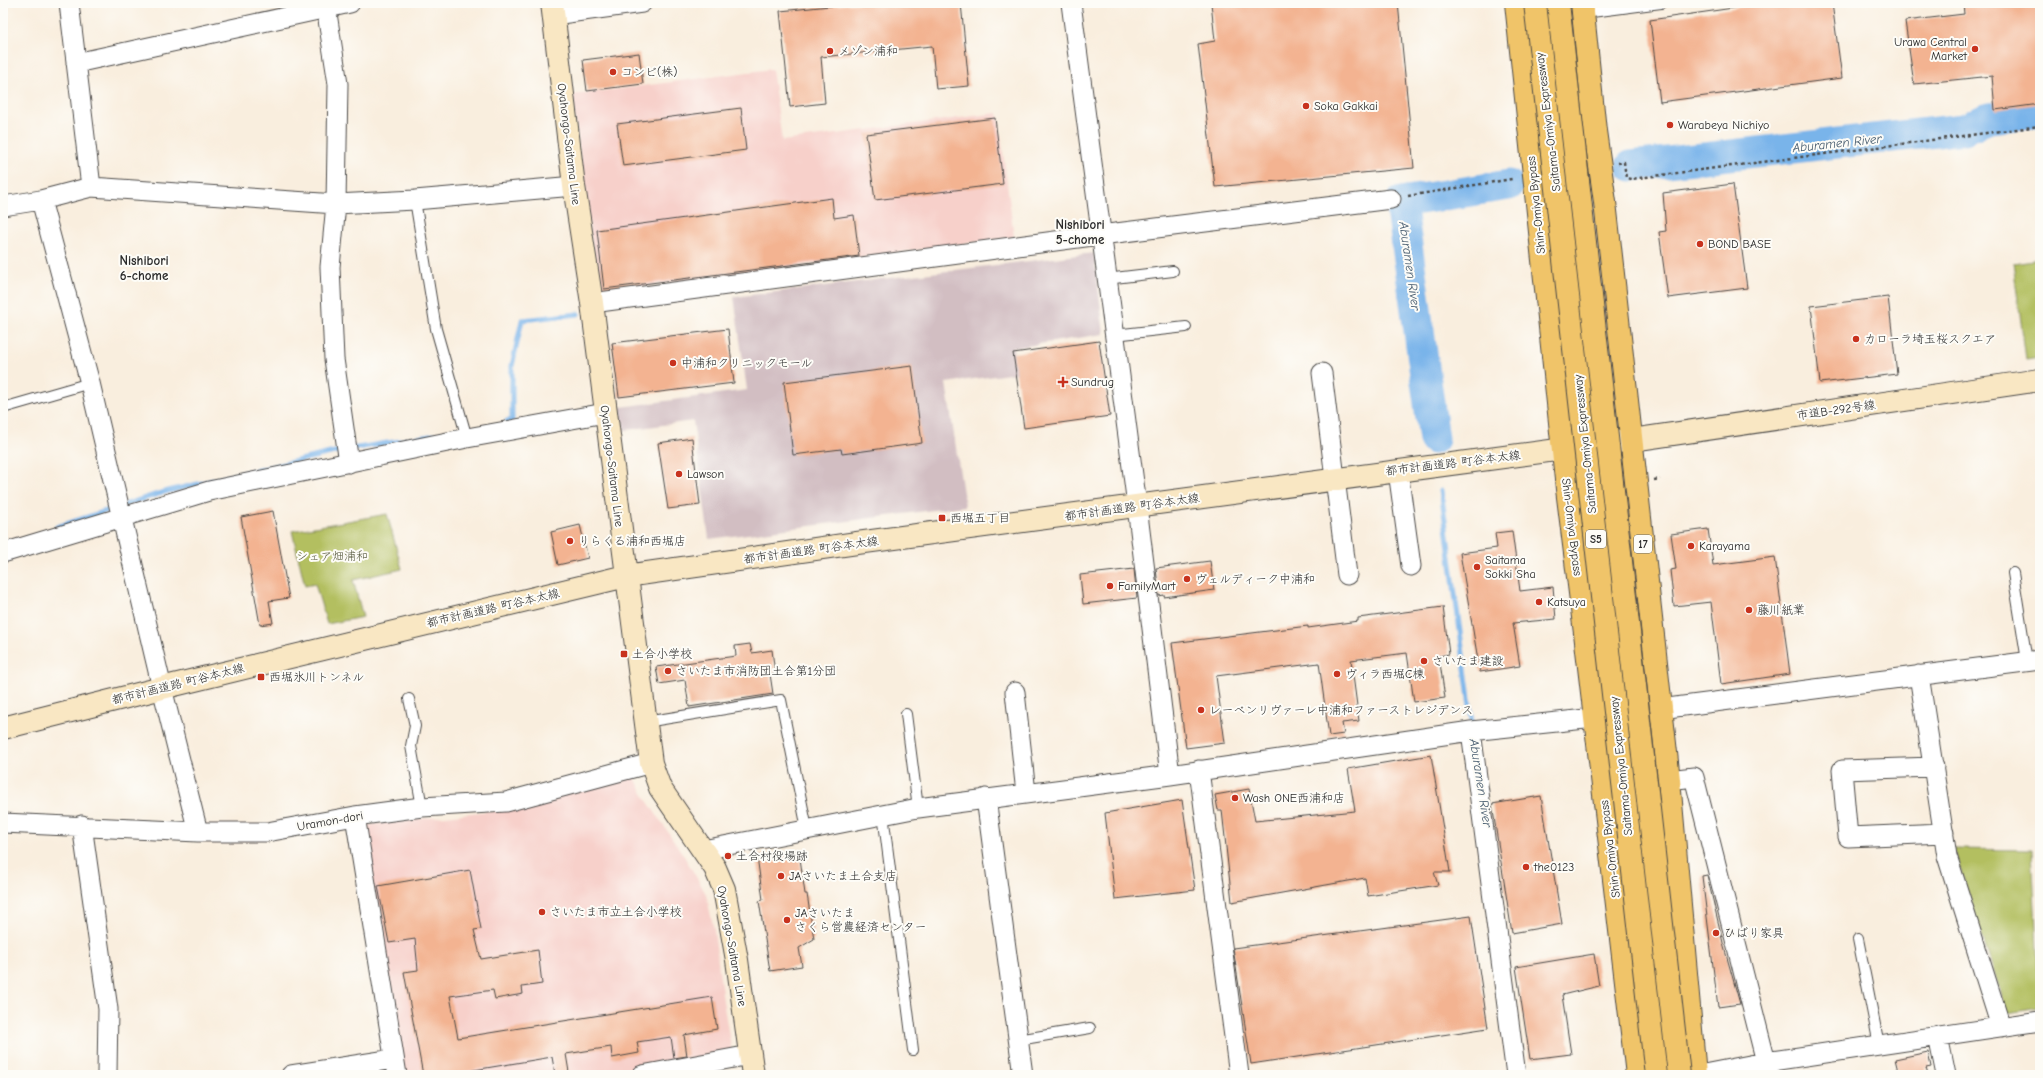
<svg xmlns="http://www.w3.org/2000/svg" width="2043" height="1078" font-family="'Comic Neue','Klee One',sans-serif">
  <rect width="100%" height="100%" fill="#fdfcf7"/>
  <filter id="ink" filterUnits="userSpaceOnUse"><feTurbulence type="fractalNoise" baseFrequency=".025" numOctaves="2"/><feDisplacementMap in="SourceGraphic" scale="8" xChannelSelector="R" yChannelSelector="G"/><feConvolveMatrix kernelMatrix="1 2 1 2 8 2 1 2 1" color-interpolation-filters="sRGB"/></filter>
  <filter id="wash" filterUnits="userSpaceOnUse"><feTurbulence type="fractalNoise" baseFrequency=".012" numOctaves="4" result="noise"/><feDisplacementMap in="SourceGraphic" scale="16" xChannelSelector="R" yChannelSelector="G"/><feGaussianBlur stdDeviation="0.9" result="paint"/><feColorMatrix in="noise" values="0 0 0 0 0 0 0 0 0 0 0 0 0 0 0 0 0 1.4 0 .05"/><feComposite in="paint" operator="in"/></filter>
  <g filter="url(#wash)">
    <rect width="100%" height="100%" fill="#f9eede"/>
    <path fill="#f7d0ca" d="M 772,69 L 782,141 L 998,113 L 1014,237 L 598,292 L 572,95 Z
      M 633,774 L 646,799 L 684,856 L 706,894 L 714,930 L 723,1001 L 732,1053 L 613,1075 L 402,1075 L 360,826 L 506,809 Z"/>
    <path fill="#d2bec2" d="M 1094,253 L 1104,334 L 1013,348 L 1016,373 L 946,383 L 965,506 L 709,539 L 693,421 L 618,431 L 614,408 L 747,390 L 734,297 Z"/>
    <path fill="#b3bf60" stroke="#6f7546" d="M 2040,259 L 2040,357 L 2026,359 L 2013,263 Z
      M 387,514 L 402,569 L 353,580 L 363,617 L 327,624 L 315,584 L 305,586 L 292,531 Z
      M 1954,849 L 2032,850 L 2040,1008 L 2007,1013 Z"/>
    <g fill="none" stroke-linecap="round" stroke-linejoin="round">
      <path stroke="#79b4ea" stroke-width="5" d="M 1395,210 L 1402,209
        M 507,421 L 512,420 L 512,366 L 522,320 L 578,314
        M 351,449 L 436,435
        M 1441,490 L 1473,728
        M 57,527 L 164,492 L 343,450"/>
      <path stroke="#79b4ea" stroke-width="31" d="M 1631,166 L 1964,129 L 1989,118 L 2040,112
        M 1434,439 L 1401,202 L 1509,185"/>
    </g>
    <g id="blocks">
      <path fill="#f3b391" d="M 860,3 L 961,3 L 969,86 L 936,89 L 932,46 L 821,57 L 825,103 L 790,107 L 780,11 Z
        M 1211,3 L 1398,3 L 1414,168 L 1215,187 L 1198,44 L 1215,41 Z
        M 1768,3 L 1832,3 L 1842,78 L 1660,102 L 1650,20 Z
        M 1963,3 L 2040,3 L 2040,104 L 1995,110 L 1992,76 L 1914,84 L 1905,21 L 1964,14 Z
        M 639,53 L 643,84 L 587,91 L 583,60 Z
        M 741,108 L 746,150 L 623,166 L 617,124 Z
        M 995,118 L 1003,184 L 875,200 L 866,134 Z
        M 1733,184 L 1747,288 L 1668,298 L 1659,232 L 1666,231 L 1663,193 Z
        M 832,198 L 834,218 L 854,215 L 859,256 L 604,289 L 597,230 Z
        M 1888,297 L 1897,374 L 1820,383 L 1811,306 Z
        M 728,329 L 734,383 L 619,397 L 612,343 Z
        M 1099,341 L 1110,416 L 1024,428 L 1013,353 Z
        M 912,366 L 922,443 L 842,454 L 841,449 L 793,455 L 784,382 Z
        M 692,438 L 700,505 L 668,509 L 658,443 Z
        M 273,511 L 289,598 L 269,601 L 273,623 L 260,625 L 241,517 Z
        M 580,525 L 588,558 L 558,565 L 551,532 Z
        M 1708,529 L 1713,565 L 1775,557 L 1790,674 L 1721,684 L 1711,602 L 1674,606 L 1670,570 L 1676,569 L 1671,534 Z
        M 1512,531 L 1520,591 L 1553,587 L 1556,619 L 1513,623 L 1520,666 L 1480,672 L 1460,553 L 1497,548 L 1495,533 Z
        M 1210,561 L 1214,590 L 1164,597 L 1164,595 L 1159,596 L 1156,568 Z
        M 1134,569 L 1137,598 L 1083,604 L 1080,575 Z
        M 1443,607 L 1449,654 L 1439,656 L 1445,698 L 1414,702 L 1407,653 L 1351,660 L 1359,721 L 1342,723 L 1344,734 L 1329,736 L 1319,663 L 1216,676 L 1225,743 L 1186,748 L 1172,643 L 1308,626 L 1308,628 L 1358,621 L 1358,618 Z
        M 750,644 L 752,653 L 772,650 L 775,673 L 770,674 L 773,694 L 689,707 L 685,680 L 659,684 L 656,667 L 736,656 L 735,646 Z
        M 1431,755 L 1450,872 L 1434,872 L 1438,885 L 1368,896 L 1365,878 L 1232,902 L 1222,810 L 1218,810 L 1215,795 L 1249,789 L 1255,821 L 1355,811 L 1348,769 Z
        M 1541,796 L 1562,924 L 1512,933 L 1492,804 Z
        M 1182,800 L 1195,890 L 1115,899 L 1105,813 Z
        M 799,851 L 805,894 L 807,894 L 814,939 L 799,948 L 802,966 L 770,971 L 759,901 L 763,900 L 757,856 Z
        M 470,870 L 481,929 L 474,930 L 481,959 L 538,950 L 542,984 L 522,987 L 523,994 L 495,999 L 493,990 L 450,996 L 458,1038 L 712,997 L 717,1029 L 684,1035 L 687,1056 L 674,1058 L 671,1037 L 637,1042 L 639,1053 L 612,1058 L 611,1047 L 566,1054 L 569,1072 L 555,1074 L 552,1057 L 444,1075 L 423,1075 L 404,972 L 418,970 L 415,939 L 389,943 L 378,886 Z
        M 1707,875 L 1724,947 L 1740,1004 L 1718,1007 L 1702,876 Z
        M 1471,916 L 1488,1028 L 1251,1064 L 1233,948 Z
        M 1594,954 L 1599,986 L 1562,995 L 1571,1054 L 1530,1059 L 1516,967 Z
        M 1928,1052 L 1931,1067 L 1926,1068 L 1928,1075 L 1899,1075 L 1895,1059 Z"/>
    </g>
  </g>
  <g filter="url(#ink)">
    <use href="#blocks" fill-opacity="0" stroke="#4a4846" stroke-width="1"/>
    <g fill="none" stroke-linecap="round" stroke-linejoin="round">
      <defs>
        <path id="lane" d="M 1584,13 L 1661,3
          M 415,200 L 436,329 L 467,438
          M 1106,279 L 1173,271
          M 1114,335 L 1186,327
          M 3,408 L 90,383
          M 2013,573 L 2027,661
          M 409,699 L 415,726 L 411,746 L 422,807
          M 906,714 L 918,808
          M 645,722 L 781,700 L 807,829
          M 883,814 L 913,1050
          M 1858,939 L 1879,1045
          M 1018,1040 L 1090,1028"/>
        <path id="street" d="M 1071,3 L 1135,490 L 1170,775
          M 326,7 L 338,84 L 336,204 L 330,267 L 334,359 L 349,463
          M 553,15 L 642,3
          M 76,63 L 350,3
          M 91,187 L 336,204 L 415,200 L 574,186
          M 41,200 L 90,383 L 162,688 L 198,832
          M 3,206 L 41,200 L 91,187 L 69,3
          M 592,303 L 1100,235 L 1391,199
          M 1322,373 L 1347,575
          M 1398,471 L 1411,566
          M 3,553 L 209,491 L 467,438 L 605,413
          M 1919,675 L 1947,856 L 2001,1027
          M 1015,692 L 1026,793
          M 1660,709 L 2040,660
          M 1471,731 L 1516,1075
          M 1934,767 L 1842,770 L 1848,837 L 1944,833
          M 1199,770 L 1239,1075
          M 1669,780 L 1694,777 L 1769,1074
          M 986,798 L 1023,1075
          M 355,816 L 397,1075
          M 3,823 L 198,832 L 267,832 L 355,816 L 422,807 L 506,802 L 651,763
          M 82,825 L 108,1009 L 107,1075
          M 703,850 L 918,808 L 1170,775 L 1471,731 L 1595,718
          M 1938,1036 L 1946,1075
          M 291,1075 L 394,1059
          M 642,1075 L 750,1055
          M 1699,1075 L 1765,1062 L 2040,1021"/>
        <path id="secondary" d="M 552,3 L 574,186 L 592,303 L 651,763 L 660,788 L 715,868 L 724,889 L 737,960 L 753,1075
          M 3,728 L 174,685 L 626,576 L 857,543 L 1632,440 L 2040,380"/>
        <path id="highway" d="M 1516,3 L 1567,489 L 1585,633 L 1637,1075
          M 1582,3 L 1595,131 L 1605,202 L 1669,780 L 1695,1075
          M 1587,336 L 1591,407"/>
      </defs>
      <use href="#lane" stroke="#4a4846" stroke-width="12"/>
      <use href="#street" stroke="#4a4846" stroke-width="21"/>
      <use href="#secondary" stroke="#4a4846" stroke-width="24"/>
      <use href="#highway" stroke="#4a4846" stroke-width="24"/>
      <path stroke="#4a4846" stroke-width="2.5" stroke-dasharray="3 3" stroke-linecap="butt" d="M 1618,163 L 1624,162 L 1626,178 L 1631,179 L 2040,126
        M 1408,196 L 1512,179
        M 1654,480 L 1660,479"/>
      <use href="#lane" stroke="#fff" stroke-width="10"/>
      <use href="#street" stroke="#fff" stroke-width="19"/>
      <use href="#secondary" stroke="#f9e7c3" stroke-width="22"/>
      <use href="#highway" stroke="#f0c469" stroke-width="22"/>
      <defs>
        <path id="highway-bridge" d="M 1535,3 L 1656,1075
          M 1558,3 L 1679,1075"/>
      </defs>
      <use href="#highway-bridge" stroke="#4a4846" stroke-width="24" stroke-linecap="butt"/>
      <use href="#highway-bridge" stroke="#f0c469" stroke-width="22"/>
    </g>
  </g>
  <g fill="#c8321e" stroke="#fdfcf7" stroke-width="1.5">
    <circle cx="1975" cy="49" r="4"/>
    <circle cx="830" cy="51" r="4"/>
    <circle cx="613" cy="72" r="4"/>
    <circle cx="1306" cy="106" r="4"/>
    <circle cx="1670" cy="125" r="4"/>
    <circle cx="1700" cy="244" r="4"/>
    <circle cx="1856" cy="339" r="4"/>
    <circle cx="673" cy="363" r="4"/>
    <path d="M1061 376h4v4h4v4h-4v4h-4v-4h-4v-4h4z"/>
    <circle cx="679" cy="474" r="4"/>
    <rect x="938" y="514" width="8" height="8" rx="2"/>
    <circle cx="570" cy="541" r="4"/>
    <circle cx="1691" cy="546" r="4"/>
    <circle cx="1477" cy="567" r="4"/>
    <circle cx="1187" cy="579" r="4"/>
    <circle cx="1110" cy="586" r="4"/>
    <circle cx="1539" cy="602" r="4"/>
    <circle cx="1749" cy="610" r="4"/>
    <rect x="620" y="650" width="8" height="8" rx="2"/>
    <circle cx="1424" cy="661" r="4"/>
    <circle cx="668" cy="671" r="4"/>
    <circle cx="1337" cy="674" r="4"/>
    <rect x="257" y="673" width="8" height="8" rx="2"/>
    <circle cx="1201" cy="710" r="4"/>
    <circle cx="1235" cy="798" r="4"/>
    <circle cx="728" cy="856" r="4"/>
    <circle cx="1526" cy="867" r="4"/>
    <circle cx="781" cy="876" r="4"/>
    <circle cx="542" cy="912" r="4"/>
    <circle cx="787" cy="920" r="4"/>
    <circle cx="1716" cy="933" r="4"/>
  </g>
  <g text-anchor="middle" dominant-baseline="central" stroke-width="4" stroke-linejoin="round" paint-order="stroke">
    <g fill="#fdfcf7" stroke="#6a6a68" stroke-width="1">
      <rect x="1586" y="530" width="20" height="18" rx="3"/>
      <rect x="1634" y="535" width="18" height="18" rx="3"/>
    </g>
    <g font-size="11" font-weight="bold" fill="#2b2b2b">
      <text x="1596" y="539">S5</text>
      <text x="1643" y="544">17</text>
    </g>
    <g font-size="12" fill="#2b2b2b" stroke="#fdfcf7" text-anchor="start">
      <text x="1967" y="42" text-anchor="end">Urawa Central<tspan x="1967" dy="14">Market</tspan></text>
      <text x="838" y="51">メゾン浦和</text>
      <text x="621" y="72">コンビ(株)</text>
      <text x="1314" y="106">Soka Gakkai</text>
      <text x="1678" y="125">Warabeya Nichiyo</text>
      <text x="1708" y="244">BOND BASE</text>
      <text x="1864" y="339">カローラ埼玉桜スクエア</text>
      <text x="681" y="363">中浦和クリニックモール</text>
      <text x="1071" y="382">Sundrug</text>
      <text x="687" y="474">Lawson</text>
      <text x="950" y="518">西堀五丁目</text>
      <text x="578" y="541">りらくる浦和西堀店</text>
      <text x="1699" y="546">Karayama</text>
      <text x="1485" y="560">Saitama<tspan x="1485" dy="14">Sokki Sha</tspan></text>
      <text x="1195" y="579">ヴェルディーク中浦和</text>
      <text x="1118" y="586">FamilyMart</text>
      <text x="1547" y="602">Katsuya</text>
      <text x="1757" y="610">藤川紙業</text>
      <text x="632" y="654">土合小学校</text>
      <text x="1432" y="661">さいたま建設</text>
      <text x="676" y="671">さいたま市消防団土合第1分団</text>
      <text x="1345" y="674">ヴィラ西堀C棟</text>
      <text x="269" y="677">西堀氷川トンネル</text>
      <text x="1209" y="710">レーベンリヴァーレ中浦和ファーストレジデンス</text>
      <text x="1243" y="798">Wash ONE西浦和店</text>
      <text x="736" y="856">土合村役場跡</text>
      <text x="1534" y="867">the0123</text>
      <text x="789" y="876">JAさいたま土合支店</text>
      <text x="550" y="912">さいたま市立土合小学校</text>
      <text x="795" y="913">JAさいたま<tspan x="795" dy="14">さくら営農経済センター</tspan></text>
      <text x="1724" y="933">ひばり家具</text>
    </g>
    <g font-size="12" fill="#2b2b2b" stroke="#fdfcf7">
      <text transform="translate(1548 122) rotate(-97)">Saitama-Omiya Expressway</text>
      <text transform="translate(569 144) rotate(83)">Oyahongo-Saitama Line</text>
      <text transform="translate(1536 205) rotate(-96)">Shin-Omiya Bypass</text>
      <text transform="translate(1836 410) rotate(-8)">市道B-292号線</text>
      <text transform="translate(1585 444) rotate(-96)">Saitama-Omiya Expressway</text>
      <text transform="translate(1453 463) rotate(-7)">都市計画道路 町谷本太線</text>
      <text transform="translate(612 466) rotate(83)">Oyahongo-Saitama Line</text>
      <text transform="translate(1132 507) rotate(-8)">都市計画道路 町谷本太線</text>
      <text transform="translate(1572 527) rotate(83)">Shin-Omiya Bypass</text>
      <text transform="translate(811 550) rotate(-8)">都市計画道路 町谷本太線</text>
      <text transform="translate(493 608) rotate(-13)">都市計画道路 町谷本太線</text>
      <text transform="translate(178 684) rotate(-14)">都市計画道路 町谷本太線</text>
      <text transform="translate(1621 766) rotate(-96)">Saitama-Omiya Expressway</text>
      <text transform="translate(330 821) rotate(-10)">Uramon-dori</text>
      <text transform="translate(1610 849) rotate(-97)">Shin-Omiya Bypass</text>
      <text transform="translate(732 946) rotate(80)">Oyahongo-Saitama Line</text>
    </g>
    <g font-size="12" fill="#54573b" stroke="#fdfcf7">
      <text x="332" y="556">シェア畑浦和</text>
    </g>
    <g font-size="13" font-style="italic" fill="#465b6e" stroke="#fdfcf7">
      <text transform="translate(1837 143) rotate(-6)">Aburamen River</text>
      <text transform="translate(1410 266) rotate(82)">Aburamen River</text>
      <text transform="translate(1481 783) rotate(81)">Aburamen River</text>
    </g>
    <g font-size="13" font-weight="bold" fill="#2b2b2b" stroke="#fdfcf7">
      <text x="1080" y="224">Nishibori<tspan x="1080" dy="15">5-chome</tspan></text>
      <text x="144" y="260">Nishibori<tspan x="144" dy="15">6-chome</tspan></text>
    </g>
  </g>
  <rect width="2043" height="1078" fill="none" stroke="#fdfcf7" stroke-width="16"/>
</svg>
